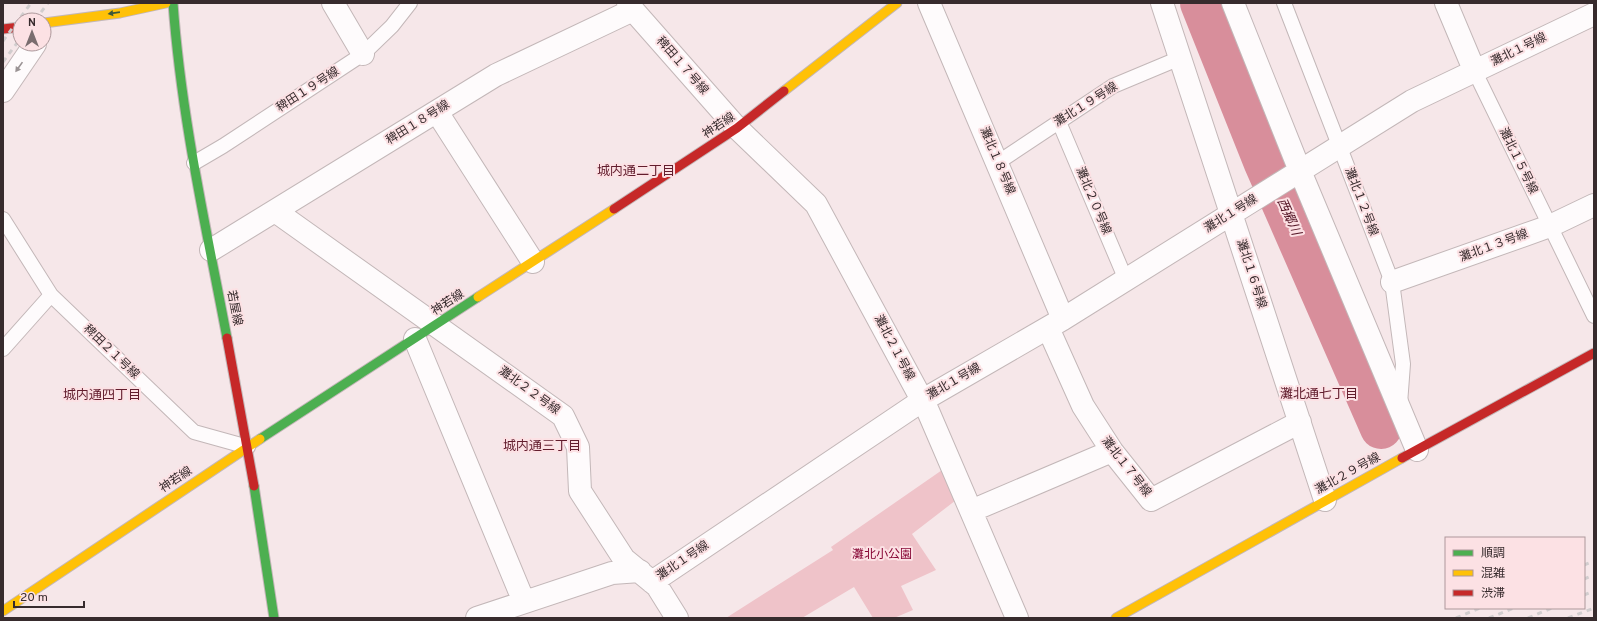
<svg xmlns="http://www.w3.org/2000/svg" width="1597" height="621" font-family="Overpass,'Noto Sans JP',sans-serif">
  <rect width="100%" height="100%" fill="#f6e7e9"/>
  <path fill="#efc3c9" d="M 945,468 L 960,497 L 912,534 L 936,570 L 901,586 L 913,610 L 894,618 L 873,618 L 854,587 L 802,618 L 726,618 L 833,550 L 831,547 Z"/>
  <g fill="none" stroke-linecap="round" stroke-linejoin="round">
    <path stroke="#d88e9b" stroke-width="42" d="M 1201,3 L 1264,161 L 1381,428"/>
    <defs>
      <path id="lane" d="M 1284,3 L 1392,282 L 1403,364 L 1400,404
        M 1475,72 L 1594,316
        M 1059,122 L 1126,280
        M 194,163 L 223,146 L 363,54 L 392,26 L 410,3
        M 997,163 L 1113,86 L 1180,58
        M 3,219 L 51,295 L 194,432 L 248,447
        M 3,349 L 51,295"/>
      <path id="street" d="M 333,3 L 363,54
        M 628,3 L 633,10 L 737,128 L 816,204 L 928,411 L 1017,618
        M 929,3 L 1063,319
        M 1162,3 L 1325,500
        M 1233,3 L 1300,171 L 1417,450
        M 1446,3 L 1475,72
        M 3,91 L 35,44
        M 437,112 L 533,262
        M 275,211 L 563,416 L 578,447 L 580,491 L 624,559 L 657,586 L 677,618
        M 211,250 L 496,75 L 633,10
        M 1392,282 L 1550,226 L 1594,205
        M 1048,328 L 1083,406 L 1112,451 L 1151,500 L 1300,422
        M 415,339 L 524,602
        M 971,511 L 1112,451
        M 652,582 L 923,400 L 1063,319 L 1412,101 L 1594,14
        M 477,618 L 612,573 L 640,571"/>
      <path id="fast" d="M 173,3 C 181,116 206,227 227,338
        M 260,439 L 478,297
        M 254,486 L 274,618"/>
      <path id="slow" d="M 44,23 L 120,13 L 166,3
        M 784,91 L 897,3
        M 478,297 L 614,209
        M 3,611 L 260,439
        M 1116,618 L 1402,458"/>
      <path id="jam" d="M 3,29 L 20,27
        M 614,209 L 737,128 L 784,91
        M 227,338 L 254,486
        M 1402,458 L 1594,353"/>
    </defs>
    <use href="#lane" stroke="#c3b7b8" stroke-width="16"/>
    <use href="#street" stroke="#c3b7b8" stroke-width="24"/>
    <use href="#fast" stroke="#c3b7b8" stroke-width="11"/>
    <use href="#slow" stroke="#c3b7b8" stroke-width="11"/>
    <use href="#jam" stroke="#c3b7b8" stroke-width="11"/>
    <use href="#lane" stroke="#fefbfc" stroke-width="14"/>
    <use href="#street" stroke="#fefbfc" stroke-width="22"/>
    <use href="#fast" stroke="#4caf50" stroke-width="9"/>
    <use href="#slow" stroke="#ffc107" stroke-width="9"/>
    <use href="#jam" stroke="#c62828" stroke-width="9"/>
    <path stroke="#d1cdce" stroke-width="3" stroke-dasharray="5 5" stroke-linecap="butt" d="M 35,20 L 48,3
      M 3,41 L 31,3
      M 3,62 L 20,39
      M 1584,565 L 1594,561
      M 1584,579 L 1594,575
      M 1584,595 L 1594,591
      M 1456,618 L 1480,608
      M 1489,618 L 1514,608
      M 1528,618 L 1552,608
      M 1568,618 L 1594,608"/>
  </g>
  <defs><path id="oneway-solid" d="M-6-.8H1V-3.2L6.5 0L1 3.2V.8H-6Z"/></defs>
  <use fill="#3e5939" href="#oneway-solid" transform="translate(114 13) rotate(172)"/>
  <use fill="#9a9394" href="#oneway-solid" transform="translate(19 67) rotate(125)"/>
  <g text-anchor="middle" dominant-baseline="central" stroke-width="4" stroke-linejoin="round" paint-order="stroke">
    <g font-size="12" fill="#372b2d" stroke="#fce1e4">
      <text transform="translate(1519 50) rotate(-26)">灘北１号線</text>
      <text transform="translate(682 66) rotate(49)">稗田１７号線</text>
      <text transform="translate(308 90) rotate(-33)">稗田１９号線</text>
      <text transform="translate(1086 105) rotate(-32)">灘北１９号線</text>
      <text transform="translate(418 123) rotate(-32)">稗田１８号線</text>
      <text transform="translate(719 126) rotate(-34)">神若線</text>
      <text transform="translate(997 161) rotate(67)">灘北１８号線</text>
      <text transform="translate(1518 161) rotate(64)">灘北１５号線</text>
      <text transform="translate(1093 201) rotate(67)">灘北２０号線</text>
      <text transform="translate(1361 202) rotate(69)">灘北１２号線</text>
      <text transform="translate(1231 214) rotate(-32)">灘北１号線</text>
      <text transform="translate(1494 246) rotate(-20)">灘北１３号線</text>
      <text transform="translate(1251 274) rotate(72)">灘北１６号線</text>
      <text transform="translate(448 303) rotate(-33)">神若線</text>
      <text transform="translate(234 308) rotate(79)">若屋線</text>
      <text transform="translate(894 348) rotate(62)">灘北２１号線</text>
      <text transform="translate(111 352) rotate(44)">稗田２１号線</text>
      <text transform="translate(954 382) rotate(-30)">灘北１号線</text>
      <text transform="translate(529 391) rotate(36)">灘北２２号線</text>
      <text transform="translate(1126 467) rotate(52)">灘北１７号線</text>
      <text transform="translate(1348 474) rotate(-29)">灘北２９号線</text>
      <text transform="translate(176 480) rotate(-34)">神若線</text>
      <text transform="translate(683 561) rotate(-34)">灘北１号線</text>
    </g>
    <g font-size="12" fill="#870635" stroke="#fce1e4">
      <text x="882" y="555">灘北小公園</text>
    </g>
    <g font-size="13" fill="#621d2d" stroke="#fce1e4">
      <text x="636" y="172">城内通二丁目</text>
      <text x="1319" y="395">灘北通七丁目</text>
      <text x="102" y="396">城内通四丁目</text>
      <text x="542" y="447">城内通三丁目</text>
    </g>
    <g font-size="13" font-style="italic" fill="#511122" stroke="#fce1e4">
      <text transform="translate(1288 217) rotate(66)">西郷川</text>
    </g>
  </g>
  <rect width="1597" height="621" fill="none" stroke="#372b2d" stroke-width="8"/>
  <rect x="1445" y="537" width="140" height="72" fill="#fce1e4" stroke="#ad989b"/>
  <rect x="1453" y="550" width="20" height="6" fill="#4caf50" stroke="#ad989b"/>
  <text x="1481" y="557" font-size="12" fill="#372b2d">順調</text>
  <rect x="1453" y="570" width="20" height="6" fill="#ffc107" stroke="#ad989b"/>
  <text x="1481" y="577" font-size="12" fill="#372b2d">混雑</text>
  <rect x="1453" y="590" width="20" height="6" fill="#c62828" stroke="#ad989b"/>
  <text x="1481" y="597" font-size="12" fill="#372b2d">渋滞</text>
  <g transform="translate(32 32)"><circle r="19" fill="#fce1e4" stroke="#ad989b"/>
  <path d="M0-3L7 15L0 10L-7 15Z" fill="#7a6d6f"/>
  <text y="-6" font-size="11" font-weight="bold" text-anchor="middle" fill="#372b2d">N</text>
  </g>
  <path d="M14 601v6h70v-6" fill="none" stroke="#372b2d" stroke-width="2"/>
  <text x="20" y="601" font-size="12" fill="#372b2d" stroke="#fce1e4" stroke-width="3" paint-order="stroke">20 m</text>
</svg>
